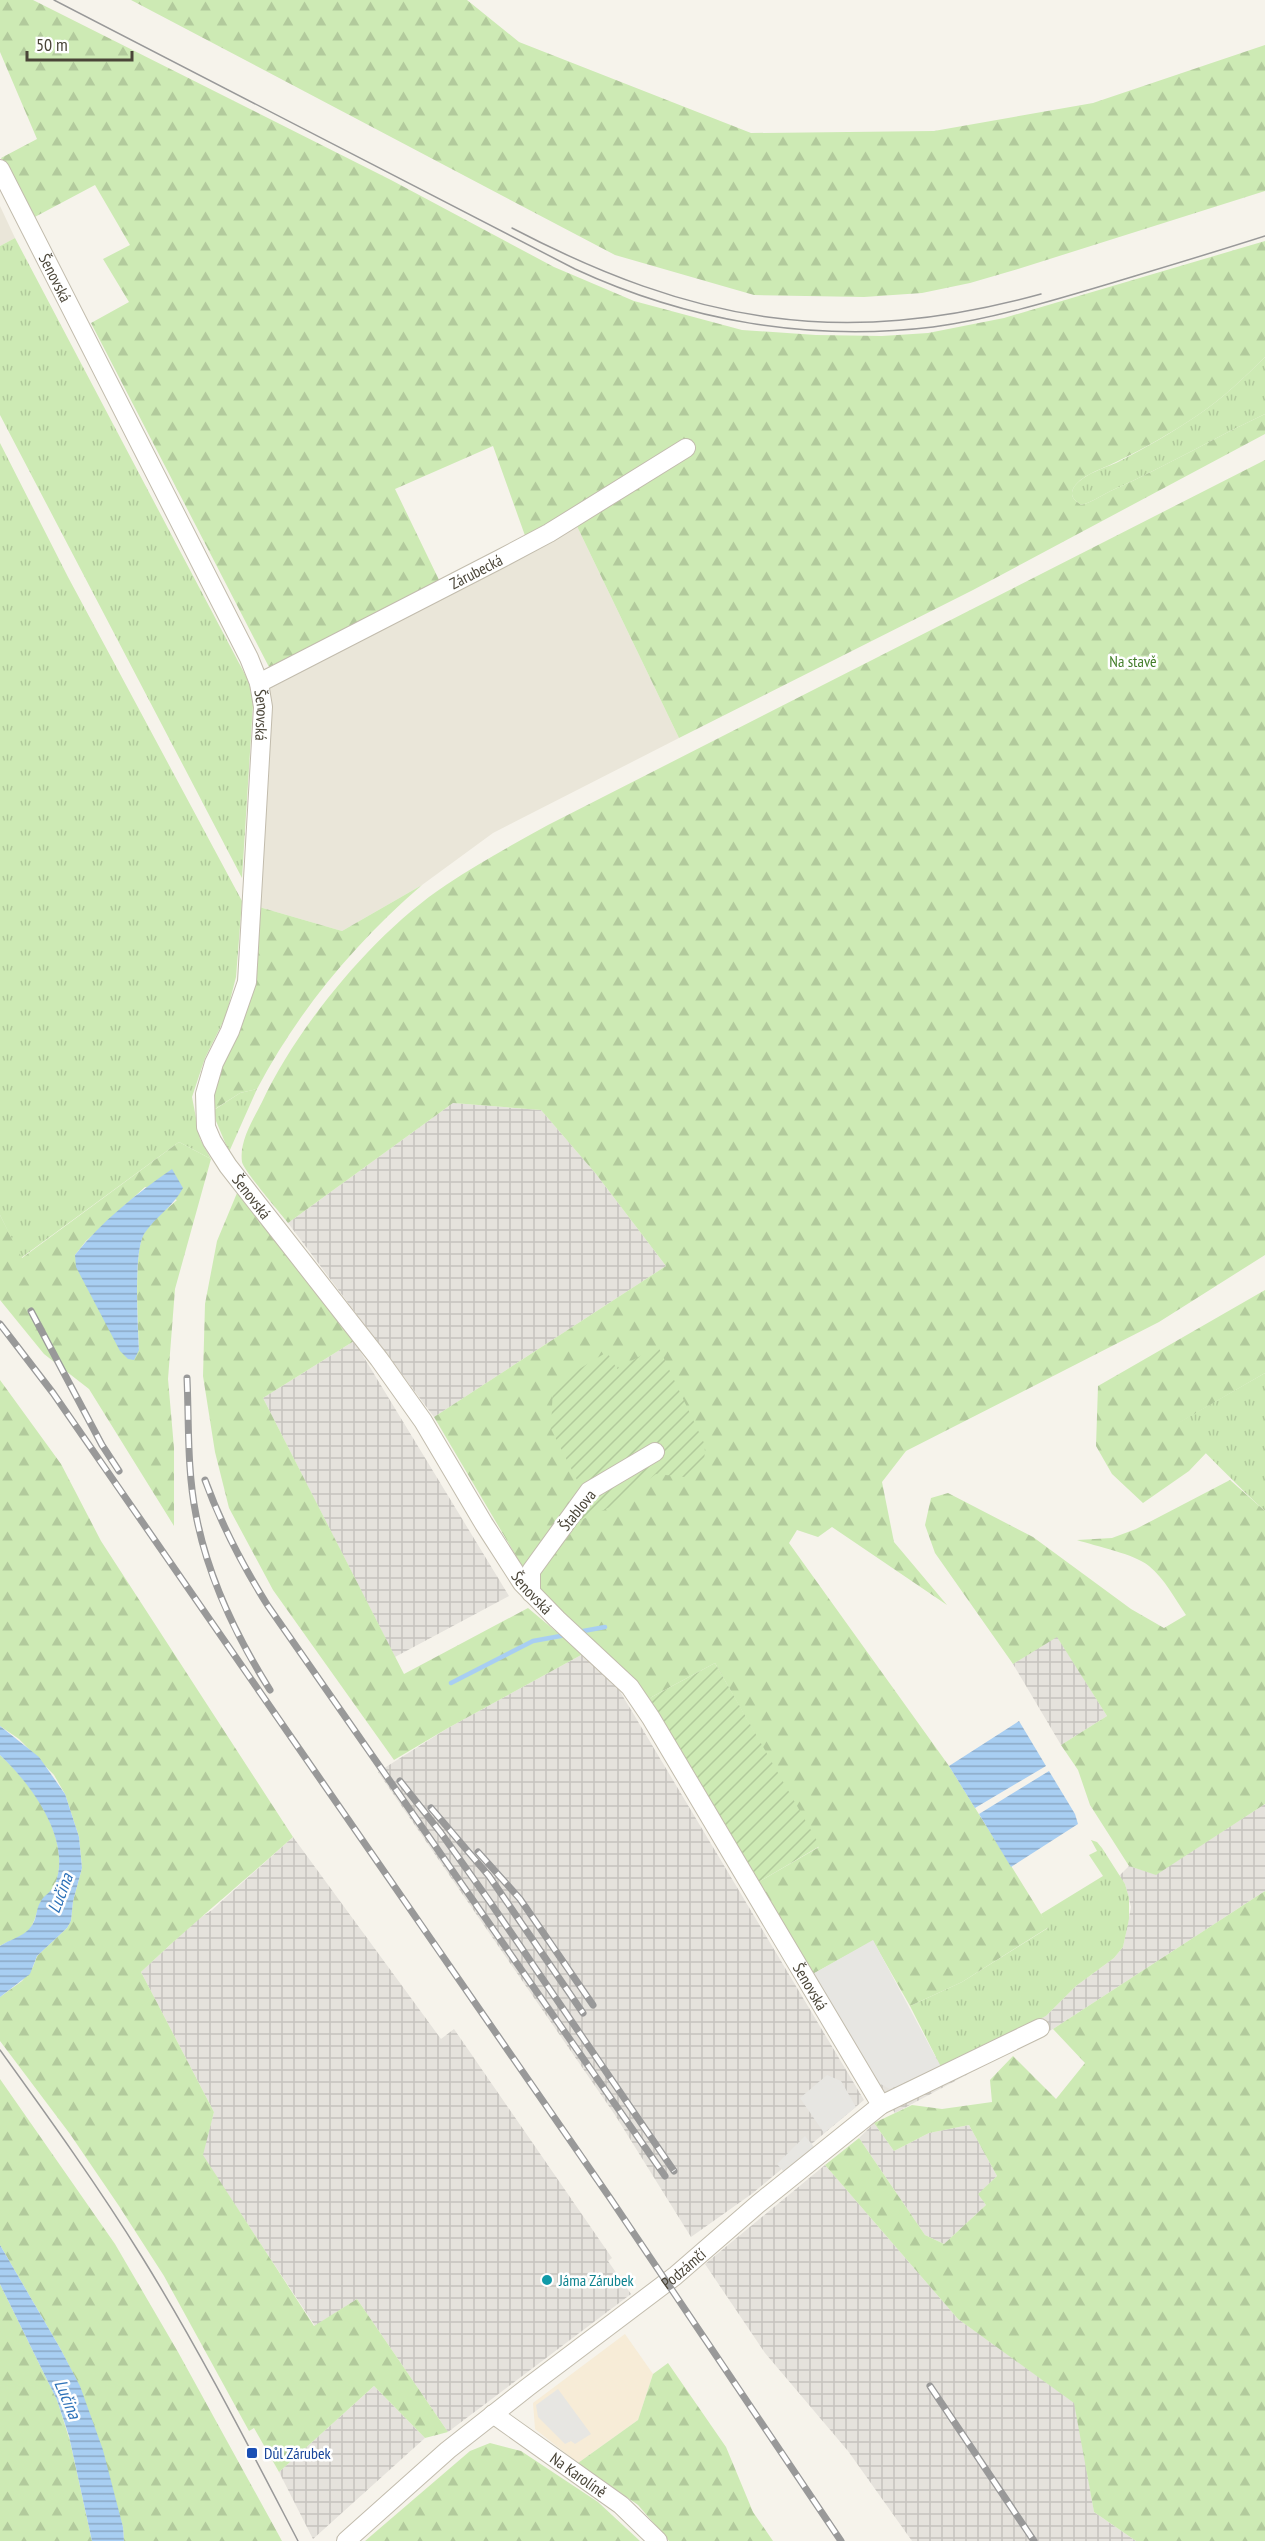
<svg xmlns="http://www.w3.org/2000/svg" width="1265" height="2541" font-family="'PT Sans Narrow',sans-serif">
  <defs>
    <pattern id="industrial-grid" width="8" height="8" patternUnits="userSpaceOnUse" patternTransform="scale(1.5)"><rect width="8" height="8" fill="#e5e2dc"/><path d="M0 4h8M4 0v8" fill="none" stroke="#c6c3be"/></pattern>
    <pattern id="grass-tufts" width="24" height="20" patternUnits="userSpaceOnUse" patternTransform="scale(1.5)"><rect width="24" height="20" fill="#cdeab4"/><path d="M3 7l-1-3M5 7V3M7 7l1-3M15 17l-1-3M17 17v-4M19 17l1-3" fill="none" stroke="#b2ca9c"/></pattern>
    <pattern id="forest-firs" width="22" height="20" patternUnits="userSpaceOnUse" patternTransform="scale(1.5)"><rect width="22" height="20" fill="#cdeab4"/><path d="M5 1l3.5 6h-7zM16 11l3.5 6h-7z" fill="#b2ca9c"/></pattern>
    <pattern id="garden-furrows" width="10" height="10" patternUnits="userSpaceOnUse" patternTransform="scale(1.5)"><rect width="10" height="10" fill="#cdeab4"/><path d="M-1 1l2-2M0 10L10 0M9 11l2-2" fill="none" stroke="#b2ca9c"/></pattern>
    <pattern id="water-rules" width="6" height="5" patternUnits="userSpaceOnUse" patternTransform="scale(1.5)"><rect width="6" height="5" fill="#a8cef2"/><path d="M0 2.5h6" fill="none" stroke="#8ba9c5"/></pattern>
  </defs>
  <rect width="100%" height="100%" fill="#f6f3eb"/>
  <path fill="#eae6d9" d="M 0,206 L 15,238 L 0,246 Z
    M 573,518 L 679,738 L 493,833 L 422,885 L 342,931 L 252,905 L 259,683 Z"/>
  <path fill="#f7ecd7" d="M 625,2334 L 653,2374 L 638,2420 L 578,2463 L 535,2429 L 533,2403 Z"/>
  <path fill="url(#industrial-grid)" d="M 453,1103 L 541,1110 L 596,1174 L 666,1266 L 434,1417 L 288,1223 Z
    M 354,1341 L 509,1596 L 395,1657 L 263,1398 Z
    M 1057,1636 L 1107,1716 L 1061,1745 L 1013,1664 Z
    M 583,1654 L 612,1678 L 864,2100 L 753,2193 L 691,2237 L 615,2115 L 378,1772 L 448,1728 Z
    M 1265,1804 L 1265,1891 L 1053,2029 L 895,2113 L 873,2080 L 1046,2016 L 1076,1986 L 1114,1958 L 1123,1947 L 1131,1907 L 1125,1884 L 1119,1876 L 1129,1866 L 1156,1874 Z
    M 293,1837 L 441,2039 L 454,2029 L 612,2258 L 608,2261 L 631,2294 L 448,2432 L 357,2299 L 315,2326 L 202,2155 L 214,2112 L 141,1972 L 197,1920 L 212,1910 Z
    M 874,2123 L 894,2151 L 929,2133 L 969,2125 L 997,2176 L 979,2194 L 986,2205 L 944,2244 L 925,2235 L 859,2138 Z
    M 825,2165 L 958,2319 L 1075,2403 L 1094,2512 L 1136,2541 L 912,2541 L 848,2451 L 765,2353 L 705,2264 Z
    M 374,2386 L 425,2438 L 313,2539 L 279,2472 Z"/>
  <path fill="url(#grass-tufts)" d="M 15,238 L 249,682 L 253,705 L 242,878 L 0,415 L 0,246 Z
    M 1265,357 L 1265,414 C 1214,438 1166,466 1115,489 C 1103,494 1093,502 1081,505 C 1074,500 1069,496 1074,487 C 1083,474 1105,468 1118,462 C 1145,448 1173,432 1198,415 C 1223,398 1244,378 1265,357 Z
    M 0,443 L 68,577 L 242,901 L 236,977 L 226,1016 L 205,1058 L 192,1097 L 200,1139 L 211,1159 L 179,1142 L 21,1258 L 0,1215 Z
    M 257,1089 L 229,1152 L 216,1121 L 214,1110 L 240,1093 Z
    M 1265,1373 L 1265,1511 C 1234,1483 1207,1453 1176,1424 Z
    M 1091,1840 L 1097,1842 L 1102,1848 L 1125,1884 L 1129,1898 L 1129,1919 L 1123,1947 L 1114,1958 L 1076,1986 L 1046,2016 L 941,2067 L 910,2006 L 962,1982 L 1048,1928 L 1041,1914 L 1103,1876 L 1089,1855 L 1097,1851 Z"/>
  <path fill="url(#forest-firs)" fill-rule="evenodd" d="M 0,0 L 33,0 L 391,180 L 554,267 L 634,301 L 742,330 L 816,335 L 882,336 L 928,333 L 1004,318 L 1265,241 L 1265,357 C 1244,378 1223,398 1198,415 C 1173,432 1145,448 1118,461 C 1105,468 1083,474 1074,487 C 1069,496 1074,500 1081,505 C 1093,502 1103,494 1115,489 C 1166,466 1214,438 1265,414 L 1265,434 L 973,590 L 679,738 L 573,518 L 528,544 L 493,446 L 395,489 L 440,582 L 269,667 L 91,323 L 129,302 L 103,259 L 130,245 L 95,185 L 31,219 L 1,158 L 37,139 L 0,52 Z
    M 131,0 L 467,0 L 519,42 L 751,133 L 934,131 L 1093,103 L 1265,45 L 1265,191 L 1018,269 L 970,283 L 922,293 L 864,297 L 754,295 L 615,255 Z
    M 1265,460 L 1265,1255 L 1159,1322 L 906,1451 L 882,1482 L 894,1542 L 947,1605 L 832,1527 L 818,1537 L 797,1530 L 789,1543 L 949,1766 L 1049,1927 L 962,1982 L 910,2006 L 873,1941 L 811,1975 L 755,1884 L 819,1847 L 715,1663 L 648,1699 L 540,1593 L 519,1561 L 434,1417 L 666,1266 L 596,1174 L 541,1110 L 453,1103 L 288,1223 C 280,1213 244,1171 242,1162 C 239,1141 253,1120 262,1102 C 298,1025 375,932 446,885 C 479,863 514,844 548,825 Z
    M 422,885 C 355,943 298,1011 257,1089 L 240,1093 L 204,1116 L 230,1031 L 252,905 L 342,931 Z
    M 179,1142 L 211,1159 L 175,1289 L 168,1379 L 174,1448 L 174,1526 L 89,1389 L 44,1354 L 0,1300 L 0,1215 L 22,1258 ZM 145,1187 L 177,1200 C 165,1211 148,1222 142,1238 C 134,1261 138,1324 139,1350 L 75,1255 L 86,1241 Z
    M 237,1193 L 354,1341 L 263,1398 L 404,1674 L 528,1608 L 583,1654 L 448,1728 L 394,1760 L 273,1590 L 229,1508 L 215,1452 L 203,1376 L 205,1304 L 217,1241 Z
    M 1265,1290 L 1265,1373 L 1177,1424 L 1207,1452 L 1189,1471 L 1143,1503 L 1112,1474 L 1096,1446 L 1098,1386 Z
    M 0,1380 L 61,1464 L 101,1541 L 293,1837 C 243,1882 190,1925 141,1972 L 214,2112 L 203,2155 L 314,2326 L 357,2299 L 448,2432 L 425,2438 L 374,2386 L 279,2472 L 254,2428 L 249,2431 L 164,2276 L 119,2206 L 70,2134 L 0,2041 L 0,1997 L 22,1981 L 33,1967 L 37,1956 L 67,1928 L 71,1921 L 73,1901 L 82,1868 L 79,1837 L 65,1794 L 54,1775 L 19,1739 L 0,1726 Z
    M 1230,1480 L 1265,1511 L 1265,1804 L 1156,1875 L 1129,1866 L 1090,1805 L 1078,1770 L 1061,1745 L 1107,1716 L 1057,1637 L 1013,1664 L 935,1553 L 925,1525 L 931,1498 L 948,1493 L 1033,1537 L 1131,1609 L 1164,1628 L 1186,1615 C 1175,1599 1165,1579 1149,1566 C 1135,1554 1095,1546 1077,1540 L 1112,1538 L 1136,1529 Z
    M 0,1755 C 31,1783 69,1835 57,1879 C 54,1890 45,1896 40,1906 C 35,1914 35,1924 28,1931 C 21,1938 9,1940 0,1946 Z
    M 1265,1891 L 1265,2541 L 1136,2541 L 1094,2512 L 1074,2403 L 958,2319 L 825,2165 L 859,2138 L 925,2235 L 944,2244 L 986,2205 L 978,2194 L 997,2176 L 969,2125 L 929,2133 L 894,2151 L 874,2123 L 912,2105 L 942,2109 L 992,2102 L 990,2080 L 1013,2056 L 1056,2099 L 1085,2063 L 1053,2029 Z
    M 0,2079 L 115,2244 L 178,2352 L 282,2541 L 124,2541 L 123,2527 L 80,2387 L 60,2348 L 0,2245 Z
    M 0,2284 L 57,2400 L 70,2441 L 92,2541 L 0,2541 Z
    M 668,2363 L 726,2447 L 753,2512 L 773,2541 L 669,2541 L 638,2505 L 578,2463 L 638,2420 L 653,2374 Z
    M 490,2443 L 521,2451 L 598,2502 L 640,2541 L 365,2541 L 470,2451 Z"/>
  <path fill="url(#garden-furrows)" d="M 658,1346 L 705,1445 L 704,1467 L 694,1478 L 656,1474 L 615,1505 L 574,1523 L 577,1480 L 551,1429 L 553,1385 L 607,1352 L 617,1369 Z
    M 715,1663 L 820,1846 L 755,1884 L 648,1699 Z"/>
  <path fill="#e7e6e2" d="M 873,1940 L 941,2067 L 890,2089 L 873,2080 L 811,1975 Z
    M 827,2075 L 841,2081 L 856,2107 L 824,2133 L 800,2098 Z
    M 805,2136 L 820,2154 L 790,2179 L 777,2164 Z
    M 558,2389 L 591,2434 L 575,2444 L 571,2441 L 565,2444 L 538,2417 L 536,2405 Z"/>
  <path fill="url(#water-rules)" d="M 172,1169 L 183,1188 C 173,1207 155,1217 144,1234 C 133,1253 138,1327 139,1350 L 134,1360 L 128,1359 L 120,1351 L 76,1267 L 75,1255 C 101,1222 137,1193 172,1169 Z
    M 1019,1721 L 1046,1766 L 975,1808 L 949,1766 Z
    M 0,1726 L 39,1757 L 65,1794 L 79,1837 L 82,1868 L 73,1901 L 71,1921 L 67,1928 L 37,1956 L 30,1974 L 0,1997 L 0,1946 C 14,1937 29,1936 35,1919 C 37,1913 37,1907 41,1901 C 45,1894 52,1892 55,1884 C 73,1840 30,1783 0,1755 Z
    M 1049,1771 L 1075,1814 L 1078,1824 L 1011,1867 L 979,1814 Z
    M 0,2245 L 60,2348 L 80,2386 L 103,2450 L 123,2527 L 124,2541 L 92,2541 L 69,2436 L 57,2400 L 0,2284 Z"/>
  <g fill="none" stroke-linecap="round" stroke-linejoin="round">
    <path stroke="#a8cef2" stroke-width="4.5" d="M 578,1632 L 605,1627
      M 451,1683 L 533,1641 L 566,1635"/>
    <defs>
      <g id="minor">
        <path id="s1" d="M 0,169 L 249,658 L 259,683 L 263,707 L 247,982 L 230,1031 L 214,1063 L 205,1094 L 206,1127 L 212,1141 L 228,1166 L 379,1359 L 423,1421 L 484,1524 L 522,1583 L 557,1619 L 630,1687 L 651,1718 L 881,2105"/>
        <path id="s2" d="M 259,683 L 502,558 L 549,533 L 686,448"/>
        <path d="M 531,1593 L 531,1571 L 589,1491 L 655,1452"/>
        <path id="s3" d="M 493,2414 L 621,2505 L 658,2541"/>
        <path id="s4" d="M 346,2541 L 448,2450 L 528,2387 L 675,2276 L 758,2204 L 881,2105 L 1040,2028"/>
      </g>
    </defs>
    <use href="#minor" stroke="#c2bcad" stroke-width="20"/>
    <use href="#minor" stroke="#fff" stroke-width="18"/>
    <path stroke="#999" stroke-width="1.5" d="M 54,0 L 575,269 C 687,321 810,342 933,327 C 991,319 1048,302 1105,285 C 1158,269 1212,253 1265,236
      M 512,228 C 694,323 840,349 1041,294
      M 0,2050 C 49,2118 98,2186 142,2257 C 199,2349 248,2445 298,2541"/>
    <defs>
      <path id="rail" d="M 31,1311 L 102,1445 L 119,1471
        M 0,1324 L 53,1393 L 610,2198 L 841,2541
        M 187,1378 C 189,1423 187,1470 196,1515 C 208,1578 236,1636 270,1690
        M 205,1480 C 221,1524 243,1566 268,1606 L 665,2176
        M 400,1781 L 441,1833 L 490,1902 L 674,2171
        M 431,1808 L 489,1876 L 583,2013
        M 478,1852 L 520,1899 L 593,2005
        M 930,2386 L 1034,2541"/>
    </defs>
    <use href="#rail" stroke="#999" stroke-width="7"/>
    <use href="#rail" stroke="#fff" stroke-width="4.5" stroke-dasharray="14" stroke-linecap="butt"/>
  </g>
  <circle fill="#0f9aa8" stroke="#fff" stroke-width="2" cx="547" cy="2280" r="6"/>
  <rect fill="#1a4fb4" stroke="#fff" stroke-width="2" x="246" y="2447" width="12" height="12" rx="3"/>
  <g text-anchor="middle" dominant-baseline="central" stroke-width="5" stroke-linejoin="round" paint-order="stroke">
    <g font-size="16" fill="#4a4538" stroke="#fff">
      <text stroke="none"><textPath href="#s1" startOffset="122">Šenovská</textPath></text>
      <text stroke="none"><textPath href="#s2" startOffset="244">Zárubecká</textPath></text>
      <text stroke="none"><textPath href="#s1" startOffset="608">Šenovská</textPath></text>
      <text stroke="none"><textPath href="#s1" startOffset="1112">Šenovská</textPath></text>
      <text transform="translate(577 1510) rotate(-51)">Štablova</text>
      <text stroke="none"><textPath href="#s1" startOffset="1598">Šenovská</textPath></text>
      <text stroke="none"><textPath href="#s1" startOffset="2084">Šenovská</textPath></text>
      <text stroke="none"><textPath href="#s4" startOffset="434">Podzámčí</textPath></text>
      <text stroke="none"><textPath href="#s3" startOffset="105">Na Karolíně</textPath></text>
    </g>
    <g font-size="16" fill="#437e2a" stroke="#fff">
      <text x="1133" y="661">Na stavě</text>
    </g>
    <g font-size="16" fill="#0d838f" stroke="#fff" text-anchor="start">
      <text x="559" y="2280">Jáma Zárubek</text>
    </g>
    <g font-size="16" fill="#164399" stroke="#fff" text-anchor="start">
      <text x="264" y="2453">Důl Zárubek</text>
    </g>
    <g font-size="18" font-style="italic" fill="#2f73b9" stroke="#fff">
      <text transform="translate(60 1893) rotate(-69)">Lučina</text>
      <text transform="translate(68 2399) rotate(67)">Lučina</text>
    </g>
  </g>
  <path d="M27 51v9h105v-9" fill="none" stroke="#4a4538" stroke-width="3"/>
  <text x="36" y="51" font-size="18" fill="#4a4538" stroke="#ffffff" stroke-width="4.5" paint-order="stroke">50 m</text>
</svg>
